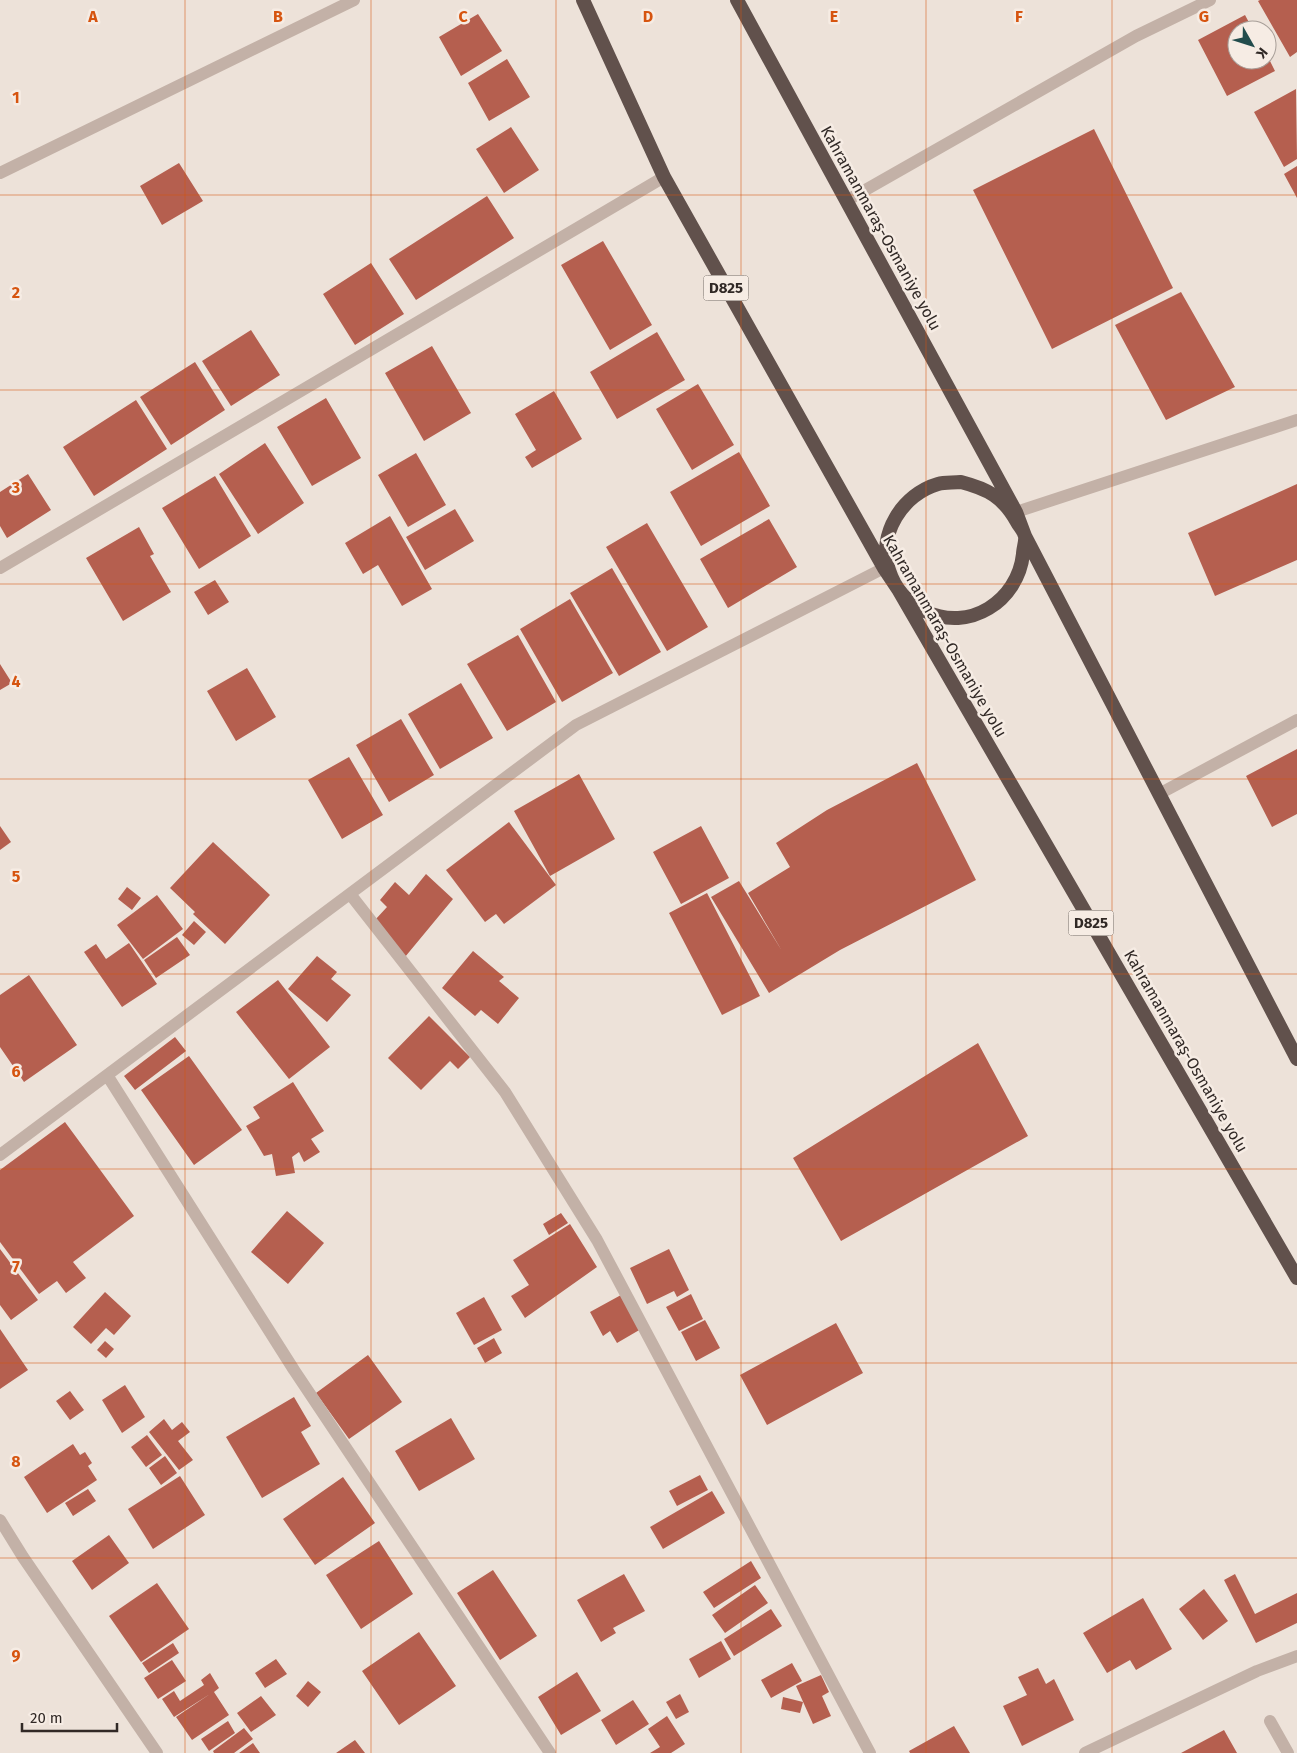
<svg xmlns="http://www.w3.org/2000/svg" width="1297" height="1753" font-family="'Fira Sans',sans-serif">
  <rect width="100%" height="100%" fill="#ede2d9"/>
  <path fill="#b55f4f" d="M 1260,0 L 1297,0 L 1297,52 L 1290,57 L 1258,1 Z
    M 478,14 L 502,51 L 461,76 L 439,37 Z
    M 1245,15 L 1253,30 L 1237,30 L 1237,60 L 1267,60 L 1267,55 L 1275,71 L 1227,96 L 1198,40 Z
    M 507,59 L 530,97 L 489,121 L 468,83 Z
    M 1296,89 L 1297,159 L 1284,167 L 1254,112 Z
    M 511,127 L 539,170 L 504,193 L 476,149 Z
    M 1094,129 L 1173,288 L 1052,349 L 973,190 Z
    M 179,163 L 203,201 L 162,225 L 140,186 Z
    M 1297,166 L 1297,198 L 1284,174 Z
    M 487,196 L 514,238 L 416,300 L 389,259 Z
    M 603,241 L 652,325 L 610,350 L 561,265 Z
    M 371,263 L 404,314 L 355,345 L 323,294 Z
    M 1181,292 L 1235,387 L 1166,420 L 1115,325 Z
    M 251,330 L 280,375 L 231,406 L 202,361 Z
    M 657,332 L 685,380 L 617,419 L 590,372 Z
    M 432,346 L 471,413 L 424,441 L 385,373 Z
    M 195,362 L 225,410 L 171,445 L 140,397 Z
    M 698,384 L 734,445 L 692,470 L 656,409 Z
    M 554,391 L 582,439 L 532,468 L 525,457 L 536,450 L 515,414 Z
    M 326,398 L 361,458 L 312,486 L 277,427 Z
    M 136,400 L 167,449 L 94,496 L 63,447 Z
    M 265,443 L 304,503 L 258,534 L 219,474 Z
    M 739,452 L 770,506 L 701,546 L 670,492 Z
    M 416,453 L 446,505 L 408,527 L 378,475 Z
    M 28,474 L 51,510 L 7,538 L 0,526 L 0,492 Z
    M 215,476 L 251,536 L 199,569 L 162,508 Z
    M 1297,484 L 1297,560 L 1215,596 L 1188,533 Z
    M 455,509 L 474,541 L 425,570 L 406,537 Z
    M 390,516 L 432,589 L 402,606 L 378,565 L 363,574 L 345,543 Z
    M 769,519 L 797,567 L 728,608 L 700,559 Z
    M 647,523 L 708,627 L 667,651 L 606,547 Z
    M 139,527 L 154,554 L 150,556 L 171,592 L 123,621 L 86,558 Z
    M 612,568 L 661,652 L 619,676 L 570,593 Z
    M 215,580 L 229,602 L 208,615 L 194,592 Z
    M 570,599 L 613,673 L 562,702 L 520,629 Z
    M 518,635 L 556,702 L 507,731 L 467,664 Z
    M 0,664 L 12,683 L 0,690 Z
    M 247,668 L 276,717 L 236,741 L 207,691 Z
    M 461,683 L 493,738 L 440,769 L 408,714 Z
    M 401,719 L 434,775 L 389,802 L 356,745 Z
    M 1297,749 L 1297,814 L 1272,827 L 1246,776 Z
    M 349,757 L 383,815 L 342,839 L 308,780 Z
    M 917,763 L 976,880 L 840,950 L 769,993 L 711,897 L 739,881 L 782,951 L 748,893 L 790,867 L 776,843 L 827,810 Z
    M 579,774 L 615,839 L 550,876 L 514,811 Z
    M 509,822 L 556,885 L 504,924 L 496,914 L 485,922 L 446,870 Z
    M 0,826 L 11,842 L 0,850 Z
    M 701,826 L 729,878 L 681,904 L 653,852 Z
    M 213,842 L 270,895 L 225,944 L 193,914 L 195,912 L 170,888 Z
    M 426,874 L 453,899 L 405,957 L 375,920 L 387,907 L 380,900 L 395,882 L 409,895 Z
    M 127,887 L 141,898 L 132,910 L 118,899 Z
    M 707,893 L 760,996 L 722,1015 L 669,913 Z
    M 157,895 L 183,929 L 143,959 L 117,925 Z
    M 194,921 L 206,932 L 194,945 L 182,935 Z
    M 177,937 L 190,955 L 156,978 L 144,960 Z
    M 129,943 L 157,984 L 122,1007 L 84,952 L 96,944 L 106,959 Z
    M 473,951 L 504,977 L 499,981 L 519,998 L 498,1024 L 481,1010 L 475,1016 L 442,988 Z
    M 317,956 L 337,972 L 331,979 L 351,995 L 327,1022 L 288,989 Z
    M 29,975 L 77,1045 L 24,1082 L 0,1047 L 0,995 Z
    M 278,980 L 330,1047 L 289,1079 L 236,1012 Z
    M 429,1016 L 470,1057 L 458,1069 L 450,1061 L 421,1090 L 388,1058 Z
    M 175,1037 L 186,1051 L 135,1090 L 124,1076 Z
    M 978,1043 L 1028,1136 L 841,1241 L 793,1158 Z
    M 189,1056 L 242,1130 L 194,1165 L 141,1090 Z
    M 293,1082 L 324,1131 L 311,1139 L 320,1152 L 304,1162 L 299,1152 L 292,1157 L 295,1173 L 276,1176 L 272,1154 L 264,1156 L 246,1126 L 260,1118 L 253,1107 Z
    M 65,1122 L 134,1216 L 73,1262 L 86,1278 L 66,1293 L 57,1281 L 39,1294 L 0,1242 L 0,1170 Z
    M 287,1211 L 324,1243 L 288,1284 L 251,1252 Z
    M 561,1213 L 568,1223 L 549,1235 L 543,1224 Z
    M 570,1224 L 597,1267 L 525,1318 L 511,1296 L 529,1285 L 513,1260 Z
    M 0,1249 L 38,1300 L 11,1320 L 0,1305 Z
    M 669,1249 L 689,1290 L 677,1297 L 674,1291 L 647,1304 L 630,1268 Z
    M 105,1292 L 131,1316 L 114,1335 L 106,1328 L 91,1344 L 73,1327 Z
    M 691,1294 L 703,1319 L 679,1331 L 666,1307 Z
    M 621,1295 L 641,1329 L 617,1343 L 610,1331 L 603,1336 L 590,1312 Z
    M 484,1297 L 502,1330 L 474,1345 L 456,1313 Z
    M 705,1320 L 720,1348 L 696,1361 L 681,1332 Z
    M 836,1323 L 863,1373 L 767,1425 L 740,1375 Z
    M 0,1329 L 28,1370 L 0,1389 Z
    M 494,1338 L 502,1353 L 485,1363 L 477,1348 Z
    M 105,1341 L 114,1349 L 106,1358 L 97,1350 Z
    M 368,1355 L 402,1402 L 349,1439 L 316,1393 Z
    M 125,1385 L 145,1417 L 122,1433 L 102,1400 Z
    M 70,1391 L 84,1410 L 70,1420 L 56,1401 Z
    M 294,1397 L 311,1426 L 301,1432 L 320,1464 L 262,1498 L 226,1437 Z
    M 451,1418 L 475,1459 L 419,1491 L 395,1451 Z
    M 164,1419 L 172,1430 L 182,1422 L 190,1432 L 178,1441 L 193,1460 L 179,1470 L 149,1432 Z
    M 147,1435 L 162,1455 L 146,1467 L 131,1447 Z
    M 73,1444 L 80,1455 L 85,1452 L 92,1463 L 88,1466 L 97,1480 L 47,1513 L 24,1477 Z
    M 165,1456 L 177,1473 L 161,1485 L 149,1468 Z
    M 700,1475 L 708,1490 L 677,1506 L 669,1491 Z
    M 180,1476 L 205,1515 L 153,1549 L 128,1509 Z
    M 343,1477 L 375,1523 L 315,1565 L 283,1519 Z
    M 88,1489 L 96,1501 L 73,1516 L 65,1503 Z
    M 712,1491 L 725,1513 L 663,1549 L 650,1527 Z
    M 109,1535 L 129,1563 L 92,1590 L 72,1561 Z
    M 379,1541 L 413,1594 L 361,1629 L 326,1575 Z
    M 751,1561 L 761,1578 L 714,1608 L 703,1592 Z
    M 493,1570 L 537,1636 L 500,1660 L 457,1593 Z
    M 624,1574 L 645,1611 L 613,1628 L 616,1633 L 601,1642 L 577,1600 Z
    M 1235,1574 L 1255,1614 L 1297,1593 L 1297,1623 L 1256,1643 L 1224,1580 Z
    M 157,1583 L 189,1629 L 141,1662 L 109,1616 Z
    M 755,1585 L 768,1603 L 725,1633 L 712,1615 Z
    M 1204,1589 L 1228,1621 L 1203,1640 L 1179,1609 Z
    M 1143,1598 L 1172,1649 L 1136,1670 L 1130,1660 L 1107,1673 L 1083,1633 Z
    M 771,1609 L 782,1626 L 734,1656 L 724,1639 Z
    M 419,1632 L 456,1686 L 399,1725 L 362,1671 Z
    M 721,1641 L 731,1659 L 699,1678 L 689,1659 Z
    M 173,1643 L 179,1653 L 149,1673 L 142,1663 Z
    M 276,1659 L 287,1674 L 265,1688 L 255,1673 Z
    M 172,1660 L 186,1681 L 158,1699 L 144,1678 Z
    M 792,1663 L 802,1681 L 771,1698 L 761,1680 Z
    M 1038,1668 L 1046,1684 L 1054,1679 L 1074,1720 L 1022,1746 L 1003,1706 L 1027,1695 L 1018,1677 Z
    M 577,1672 L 601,1711 L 561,1735 L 538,1697 Z
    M 210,1673 L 219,1688 L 214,1692 L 229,1715 L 192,1740 L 176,1717 L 210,1694 L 174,1717 L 162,1699 L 174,1691 L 180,1701 L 204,1685 L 201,1680 Z
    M 821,1675 L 829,1692 L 822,1696 L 831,1716 L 813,1724 L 796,1686 Z
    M 308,1681 L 321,1692 L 308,1707 L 296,1696 Z
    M 680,1694 L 689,1712 L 676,1719 L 666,1702 Z
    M 261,1696 L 276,1715 L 251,1732 L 237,1713 Z
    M 783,1697 L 803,1702 L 800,1713 L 781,1709 Z
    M 633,1700 L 649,1724 L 616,1745 L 601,1720 Z
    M 667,1716 L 685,1744 L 671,1753 L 650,1753 L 660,1747 L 648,1729 Z
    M 228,1721 L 235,1733 L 209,1751 L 201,1739 Z
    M 954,1726 L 970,1753 L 910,1753 L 909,1751 Z
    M 244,1728 L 253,1739 L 234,1753 L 214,1753 L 213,1751 Z
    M 1224,1730 L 1237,1753 L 1181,1753 Z
    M 355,1740 L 365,1753 L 336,1753 Z
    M 253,1743 L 260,1753 L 239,1753 Z"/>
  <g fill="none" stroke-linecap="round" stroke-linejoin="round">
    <path stroke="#c3b1a7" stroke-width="12" d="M 0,173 L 354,0
      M 846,201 L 1136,36 L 1210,0
      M 0,568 L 664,177
      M 1159,794 L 1297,720
      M 350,894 L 505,1092 L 597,1240 L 870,1753
      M 107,1075 L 294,1370 L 550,1753
      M 0,1155 L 576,725 L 884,568
      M 0,1520 L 23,1557 L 157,1753
      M 1270,1721 L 1288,1753
      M 1085,1753 L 1257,1671 L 1297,1656"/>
    <path stroke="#c3b1a7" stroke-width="12" d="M 1016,512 L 1297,420"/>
    <path stroke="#61514c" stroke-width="14" d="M 583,0 L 664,177 L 884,568 L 898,589 L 1297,1278
      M 737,0 L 1016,512 L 1025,536 L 1297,1059
      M 961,482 C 988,489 1003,497 1017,522 C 1019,526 1024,531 1025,536 C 1026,541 1023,549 1023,554 C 1018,601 969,633 925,611 C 908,603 895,589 889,570 C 877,534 903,494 938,484 C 945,482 953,483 961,482 Z"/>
  </g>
  <path fill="none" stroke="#d6540f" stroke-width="1" stroke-opacity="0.55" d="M 185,0 L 185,1753M 371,0 L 371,1753M 556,0 L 556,1753M 741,0 L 741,1753M 926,0 L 926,1753M 1112,0 L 1112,1753M 0,195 L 1297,195M 0,390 L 1297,390M 0,584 L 1297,584M 0,779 L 1297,779M 0,974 L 1297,974M 0,1169 L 1297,1169M 0,1363 L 1297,1363M 0,1558 L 1297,1558"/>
  <g text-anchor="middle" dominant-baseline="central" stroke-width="5" stroke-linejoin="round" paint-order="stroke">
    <g fill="#f6ece4" stroke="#6c645f" stroke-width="1">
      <rect x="703.5" y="275.5" width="45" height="25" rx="4"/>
      <rect x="1068.5" y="910.5" width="45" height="25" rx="4"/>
    </g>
    <g font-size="15" font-weight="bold" fill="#312926">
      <text x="726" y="288">D825</text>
      <text x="1091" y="923">D825</text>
    </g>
    <g font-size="16" fill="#312926" stroke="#f6ece4">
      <text transform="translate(881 228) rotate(61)">Kahramanmaraş-Osmaniye yolu</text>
      <text transform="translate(945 636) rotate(60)">Kahramanmaraş-Osmaniye yolu</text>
      <text transform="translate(1186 1051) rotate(60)">Kahramanmaraş-Osmaniye yolu</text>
    </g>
  </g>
  <g font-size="16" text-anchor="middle" font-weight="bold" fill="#d6540f" stroke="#f6ece4" stroke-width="5" stroke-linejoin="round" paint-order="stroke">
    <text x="93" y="22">A</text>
    <text x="278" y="22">B</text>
    <text x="463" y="22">C</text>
    <text x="648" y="22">D</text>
    <text x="834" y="22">E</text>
    <text x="1019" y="22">F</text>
    <text x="1204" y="22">G</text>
    <text x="16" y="103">1</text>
    <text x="16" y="298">2</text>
    <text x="16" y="493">3</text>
    <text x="16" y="687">4</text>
    <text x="16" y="882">5</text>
    <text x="16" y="1077">6</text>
    <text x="16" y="1272">7</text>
    <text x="16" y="1467">8</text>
    <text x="16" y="1661">9</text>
  </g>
  <g transform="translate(1252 45) rotate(129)"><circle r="24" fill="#f6ece4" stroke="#a79e98"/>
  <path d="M0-4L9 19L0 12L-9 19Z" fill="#224c4c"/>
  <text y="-8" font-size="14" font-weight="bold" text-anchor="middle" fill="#312926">K</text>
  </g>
  <path d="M22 1723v8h95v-8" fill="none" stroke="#312926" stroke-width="2.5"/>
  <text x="30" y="1723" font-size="15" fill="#312926" stroke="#f6ece4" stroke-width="4" paint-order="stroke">20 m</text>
</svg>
